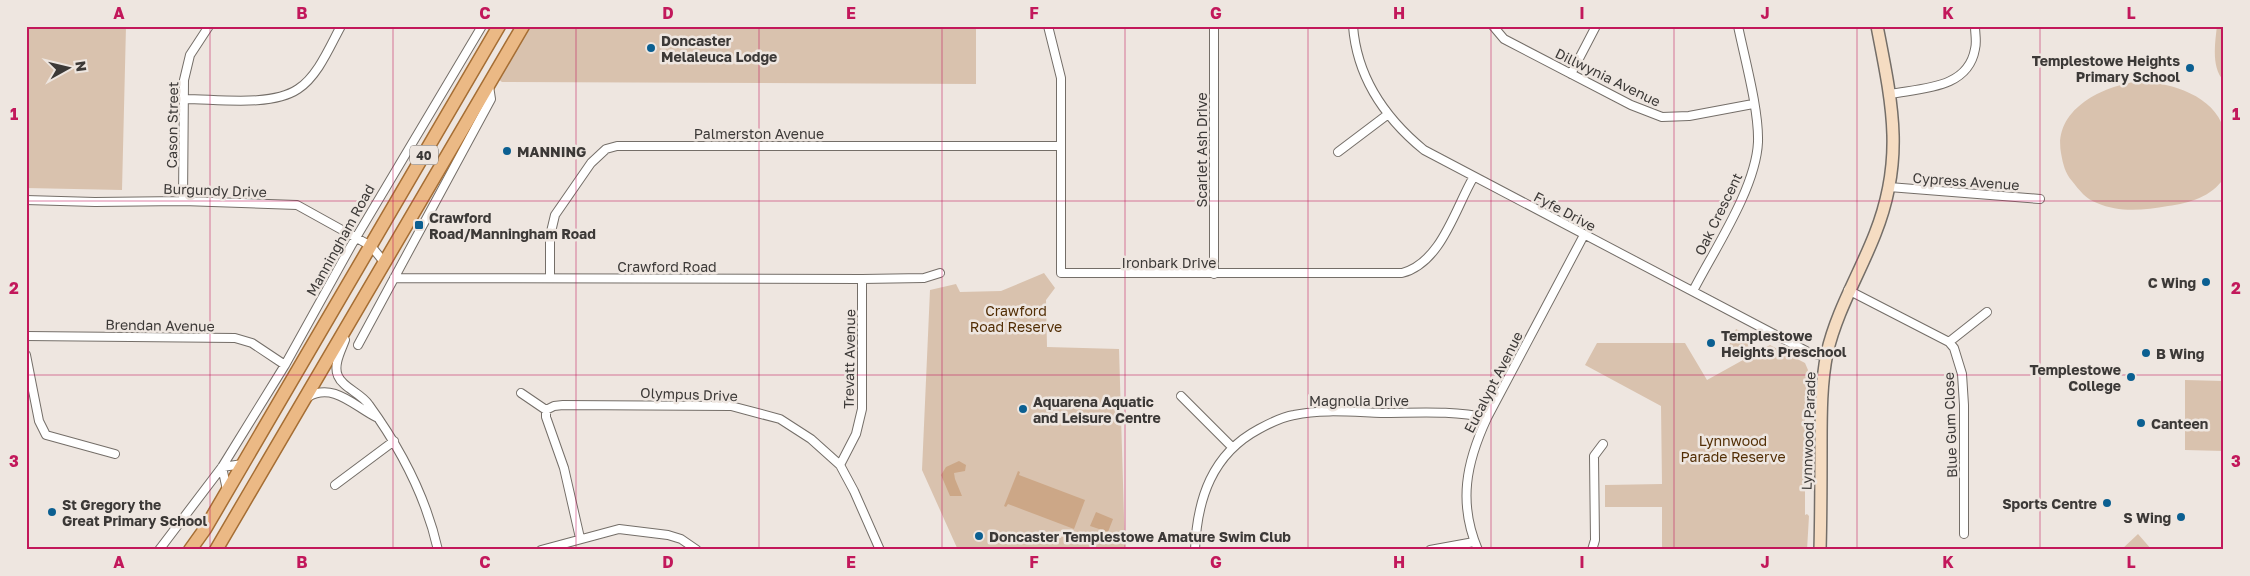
<svg xmlns="http://www.w3.org/2000/svg" width="2250" height="576" font-family="'Golos Text',sans-serif">
  <rect width="100%" height="100%" fill="#eee6e0"/>
  <path fill="#d9c2ae" d="M 26,26 L 126,26 L 122,190 L 26,188 Z
    M 523,26 L 976,26 L 976,84 L 502,82 L 494,76 Z
    M 2217,26 L 2224,26 L 2224,81 C 2211,68 2215,43 2217,26 Z
    M 2141,81 C 2173,84 2213,95 2224,129 L 2224,178 C 2211,197 2190,203 2168,206 C 2144,210 2120,213 2097,203 C 2086,199 2079,190 2072,181 C 2065,173 2063,164 2061,153 C 2053,109 2104,85 2141,81 Z
    M 1044,273 L 1055,288 L 1046,300 L 1047,347 L 1119,349 L 1125,550 L 958,550 L 922,470 L 930,290 L 956,284 L 960,292 L 1001,291 Z
    M 1736,329 L 1753,338 L 1744,354 L 1731,357 L 1727,350 Z
    M 1597,343 L 1685,343 L 1707,380 L 1770,345 L 1805,363 L 1808,370 L 1805,407 L 1805,515 L 1807,514 L 1809,516 L 1807,550 L 1662,550 L 1662,507 L 1605,507 L 1605,485 L 1662,484 L 1661,406 L 1585,365 Z
    M 2185,380 L 2224,381 L 2224,451 L 2185,450 Z
    M 2138,534 L 2152,550 L 2121,550 Z"/>
  <path fill="#cca787" d="M 959,461 L 966,465 L 965,471 L 954,473 L 955,479 L 962,496 L 950,496 L 941,475 L 946,467 Z
    M 1018,471 L 1020,472 L 1019,475 L 1085,500 L 1074,529 L 1008,504 L 1006,507 L 1004,506 Z
    M 1096,512 L 1113,519 L 1108,532 L 1090,526 Z"/>
  <g fill="none" stroke-linecap="round" stroke-linejoin="round">
    <defs>
      <path id="street" d="M 1048,26 L 1061,78 L 1061,273 L 1402,273 C 1441,263 1455,209 1473,178
        M 1353,26 C 1357,78 1385,118 1424,150 L 1770,332 L 1808,352 L 1826,357
        M 1493,26 L 1504,39 L 1631,105 L 1662,117 L 1689,116 L 1753,104
        M 1571,74 L 1596,26
        M 1890,94 C 1922,88 1968,89 1975,49 C 1977,42 1975,34 1975,26
        M 185,99 C 217,99 271,107 298,89 C 318,76 330,46 341,26
        M 1338,152 L 1387,115
        M 1889,187 L 2040,199
        M 26,200 L 95,202 L 183,201 L 297,205 L 371,246 L 384,262
        M 183,201 L 184,80 L 190,55 L 209,26
        M 1214,274 L 1214,26
        M 394,278 L 862,279 L 924,278 L 940,273
        M 550,278 L 550,236 L 555,215 L 591,163 L 606,149 L 617,146 L 1060,146
        M 1848,290 L 1949,342 L 1954,348 L 1962,374 L 1964,405 L 1964,534
        M 1693,291 C 1714,250 1756,188 1758,142 C 1759,110 1745,60 1738,26
        M 26,336 L 235,338 L 252,343 L 285,365
        M 345,340 C 341,351 333,365 338,376 C 343,388 361,393 369,405 C 401,449 426,497 438,550
        M 1949,342 L 1987,312
        M 358,345 L 491,99 L 489,86
        M 26,355 L 39,421 L 46,435 L 115,454
        M 521,393 L 546,410 L 554,406 L 563,405 L 731,406 L 780,419 L 811,439 L 840,465 L 854,491 L 880,550
        M 1181,396 L 1232,447
        M 308,397 C 333,382 354,406 376,417
        M 546,410 L 546,417 L 564,468 L 580,538
        M 840,465 L 856,434 L 862,409 L 862,279
        M 222,467 L 227,490
        M 222,467 L 243,464
        M 335,485 L 394,441
        M 159,550 L 222,467 L 285,365 L 351,246 L 482,26
        M 541,550 L 619,529 L 668,535 L 681,539 L 697,550
        M 1195,550 C 1197,499 1212,454 1259,429 C 1270,423 1282,417 1294,415 C 1322,409 1352,412 1381,413 C 1416,413 1452,410 1487,418
        M 1430,550 L 1474,542
        M 1478,550 C 1458,503 1466,463 1487,418 L 1584,235
        M 1592,550 L 1595,540 L 1594,456 L 1603,444"/>
      <path id="secondary" d="M 1820,550 C 1821,514 1821,479 1821,444 C 1821,414 1821,383 1827,353 C 1837,310 1859,275 1875,234 C 1905,159 1892,103 1877,26"/>
      <path id="primary" d="M 190,550 L 205,529 L 499,26
        M 216,550 L 523,26"/>
    </defs>
    <use href="#street" stroke="#746e68" stroke-width="10"/>
    <use href="#secondary" stroke="#746e68" stroke-width="14"/>
    <use href="#primary" stroke="#a56e34" stroke-width="15"/>
    <use href="#street" stroke="#fff" stroke-width="8"/>
    <use href="#secondary" stroke="#f5dcc2" stroke-width="11"/>
    <use href="#primary" stroke="#ebb985" stroke-width="12"/>
  </g>
  <path fill="none" stroke="#c2185b" stroke-width="1" stroke-opacity="0.55" d="M 210,26 L 210,550M 393,26 L 393,550M 576,26 L 576,550M 759,26 L 759,550M 942,26 L 942,550M 1125,26 L 1125,550M 1308,26 L 1308,550M 1491,26 L 1491,550M 1674,26 L 1674,550M 1857,26 L 1857,550M 2040,26 L 2040,550M 26,201 L 2224,201M 26,375 L 2224,375"/>
  <g fill="#0b5f91" stroke="#eee6e0" stroke-width="2">
    <circle cx="651" cy="48" r="5"/>
    <circle cx="2190" cy="68" r="5"/>
    <circle cx="507" cy="151" r="5"/>
    <rect x="414" y="220" width="10" height="10" rx="2.5"/>
    <circle cx="2206" cy="282" r="5"/>
    <circle cx="1711" cy="343" r="5"/>
    <circle cx="2146" cy="353" r="5"/>
    <circle cx="2131" cy="377" r="5"/>
    <circle cx="1023" cy="409" r="5"/>
    <circle cx="2141" cy="423" r="5"/>
    <circle cx="2107" cy="503" r="5"/>
    <circle cx="52" cy="512" r="5"/>
    <circle cx="2181" cy="517" r="5"/>
    <circle cx="979" cy="536" r="5"/>
  </g>
  <g text-anchor="middle" dominant-baseline="central" stroke-width="5" stroke-linejoin="round" paint-order="stroke">
    <rect fill="#eee6e0" stroke="#716d6a" stroke-width="1" x="410" y="145.5" width="28" height="19" rx="4"/>
    <g font-size="12" font-weight="bold" fill="#3c3937">
      <text x="424" y="155">40</text>
    </g>
    <g font-size="14" font-weight="bold" fill="#3c3937" stroke="#eee6e0" text-anchor="start">
      <text x="661" y="40">Doncaster<tspan x="661" dy="16">Melaleuca Lodge</tspan></text>
      <text x="2180" y="60" text-anchor="end">Templestowe Heights<tspan x="2180" dy="16">Primary School</tspan></text>
      <text x="517" y="151">MANNING</text>
      <text x="429" y="217">Crawford<tspan x="429" dy="16">Road/Manningham Road</tspan></text>
      <text x="2196" y="282" text-anchor="end">C Wing</text>
      <text x="1721" y="335">Templestowe<tspan x="1721" dy="16">Heights Preschool</tspan></text>
      <text x="2156" y="353">B Wing</text>
      <text x="2121" y="369" text-anchor="end">Templestowe<tspan x="2121" dy="16">College</tspan></text>
      <text x="1033" y="401">Aquarena Aquatic<tspan x="1033" dy="16">and Leisure Centre</tspan></text>
      <text x="2151" y="423">Canteen</text>
      <text x="2097" y="503" text-anchor="end">Sports Centre</text>
      <text x="62" y="504">St Gregory the<tspan x="62" dy="16">Great Primary School</tspan></text>
      <text x="2171" y="517" text-anchor="end">S Wing</text>
      <text x="989" y="536">Doncaster Templestowe Amature Swim Club</text>
    </g>
    <g font-size="14" fill="#3c3937" stroke="#eee6e0">
      <text transform="translate(1608 77) rotate(26)">Dillwynia Avenue</text>
      <text transform="translate(172 125) rotate(-89)">Cason Street</text>
      <text x="759" y="133">Palmerston Avenue</text>
      <text transform="translate(1201 150) rotate(-90)">Scarlet Ash Drive</text>
      <text transform="translate(1966 181) rotate(4)">Cypress Avenue</text>
      <text transform="translate(215 190) rotate(2)">Burgundy Drive</text>
      <text transform="translate(1565 211) rotate(28)">Fyfe Drive</text>
      <text transform="translate(1718 214) rotate(-64)">Oak Crescent</text>
      <text transform="translate(340 240) rotate(-61)">Manningham Road</text>
      <text x="1169" y="262">Ironbark Drive</text>
      <text x="667" y="266">Crawford Road</text>
      <text transform="translate(160 325) rotate(1)">Brendan Avenue</text>
      <text transform="translate(849 359) rotate(-89)">Trevatt Avenue</text>
      <text transform="translate(1493 382) rotate(-63)">Eucalypt Avenue</text>
      <text transform="translate(689 394) rotate(2)">Olympus Drive</text>
      <text x="1359" y="400">Magnolia Drive</text>
      <text transform="translate(1950 425) rotate(-92)">Blue Gum Close</text>
      <text transform="translate(1808 431) rotate(-88)">Lynnwood Parade</text>
    </g>
    <g font-size="14" fill="#522e05" stroke="#eee6e0">
      <text x="1016" y="310">Crawford<tspan x="1016" dy="16">Road Reserve</tspan></text>
      <text x="1733" y="440">Lynnwood<tspan x="1733" dy="16">Parade Reserve</tspan></text>
    </g>
  </g>
  <rect width="2250" height="576" fill="none" stroke="#eee6e0" stroke-width="55"/>
  <g transform="translate(68 68) rotate(82)" stroke="#eee6e0" stroke-width="4" paint-order="stroke">
  <path d="M0-4L9 19L0 12L-9 19Z" fill="#3c3937"/>
  <text y="-8" font-size="14" font-weight="bold" text-anchor="middle" fill="#3c3937">N</text>
  </g>
  <rect x="28" y="28" width="2194" height="520" fill="none" stroke="#c2185b" stroke-width="2"/>
  <g font-size="16" text-anchor="middle" font-weight="bold" fill="#c2185b">
    <text x="119" y="19">A</text>
    <text x="302" y="19">B</text>
    <text x="485" y="19">C</text>
    <text x="668" y="19">D</text>
    <text x="851" y="19">E</text>
    <text x="1034" y="19">F</text>
    <text x="1216" y="19">G</text>
    <text x="1399" y="19">H</text>
    <text x="1582" y="19">I</text>
    <text x="1765" y="19">J</text>
    <text x="1948" y="19">K</text>
    <text x="2131" y="19">L</text>
    <text x="14" y="120">1</text>
    <text x="2236" y="120">1</text>
    <text x="14" y="294">2</text>
    <text x="2236" y="294">2</text>
    <text x="14" y="467">3</text>
    <text x="2236" y="467">3</text>
    <text x="119" y="568">A</text>
    <text x="302" y="568">B</text>
    <text x="485" y="568">C</text>
    <text x="668" y="568">D</text>
    <text x="851" y="568">E</text>
    <text x="1034" y="568">F</text>
    <text x="1216" y="568">G</text>
    <text x="1399" y="568">H</text>
    <text x="1582" y="568">I</text>
    <text x="1765" y="568">J</text>
    <text x="1948" y="568">K</text>
    <text x="2131" y="568">L</text>
  </g>
</svg>
